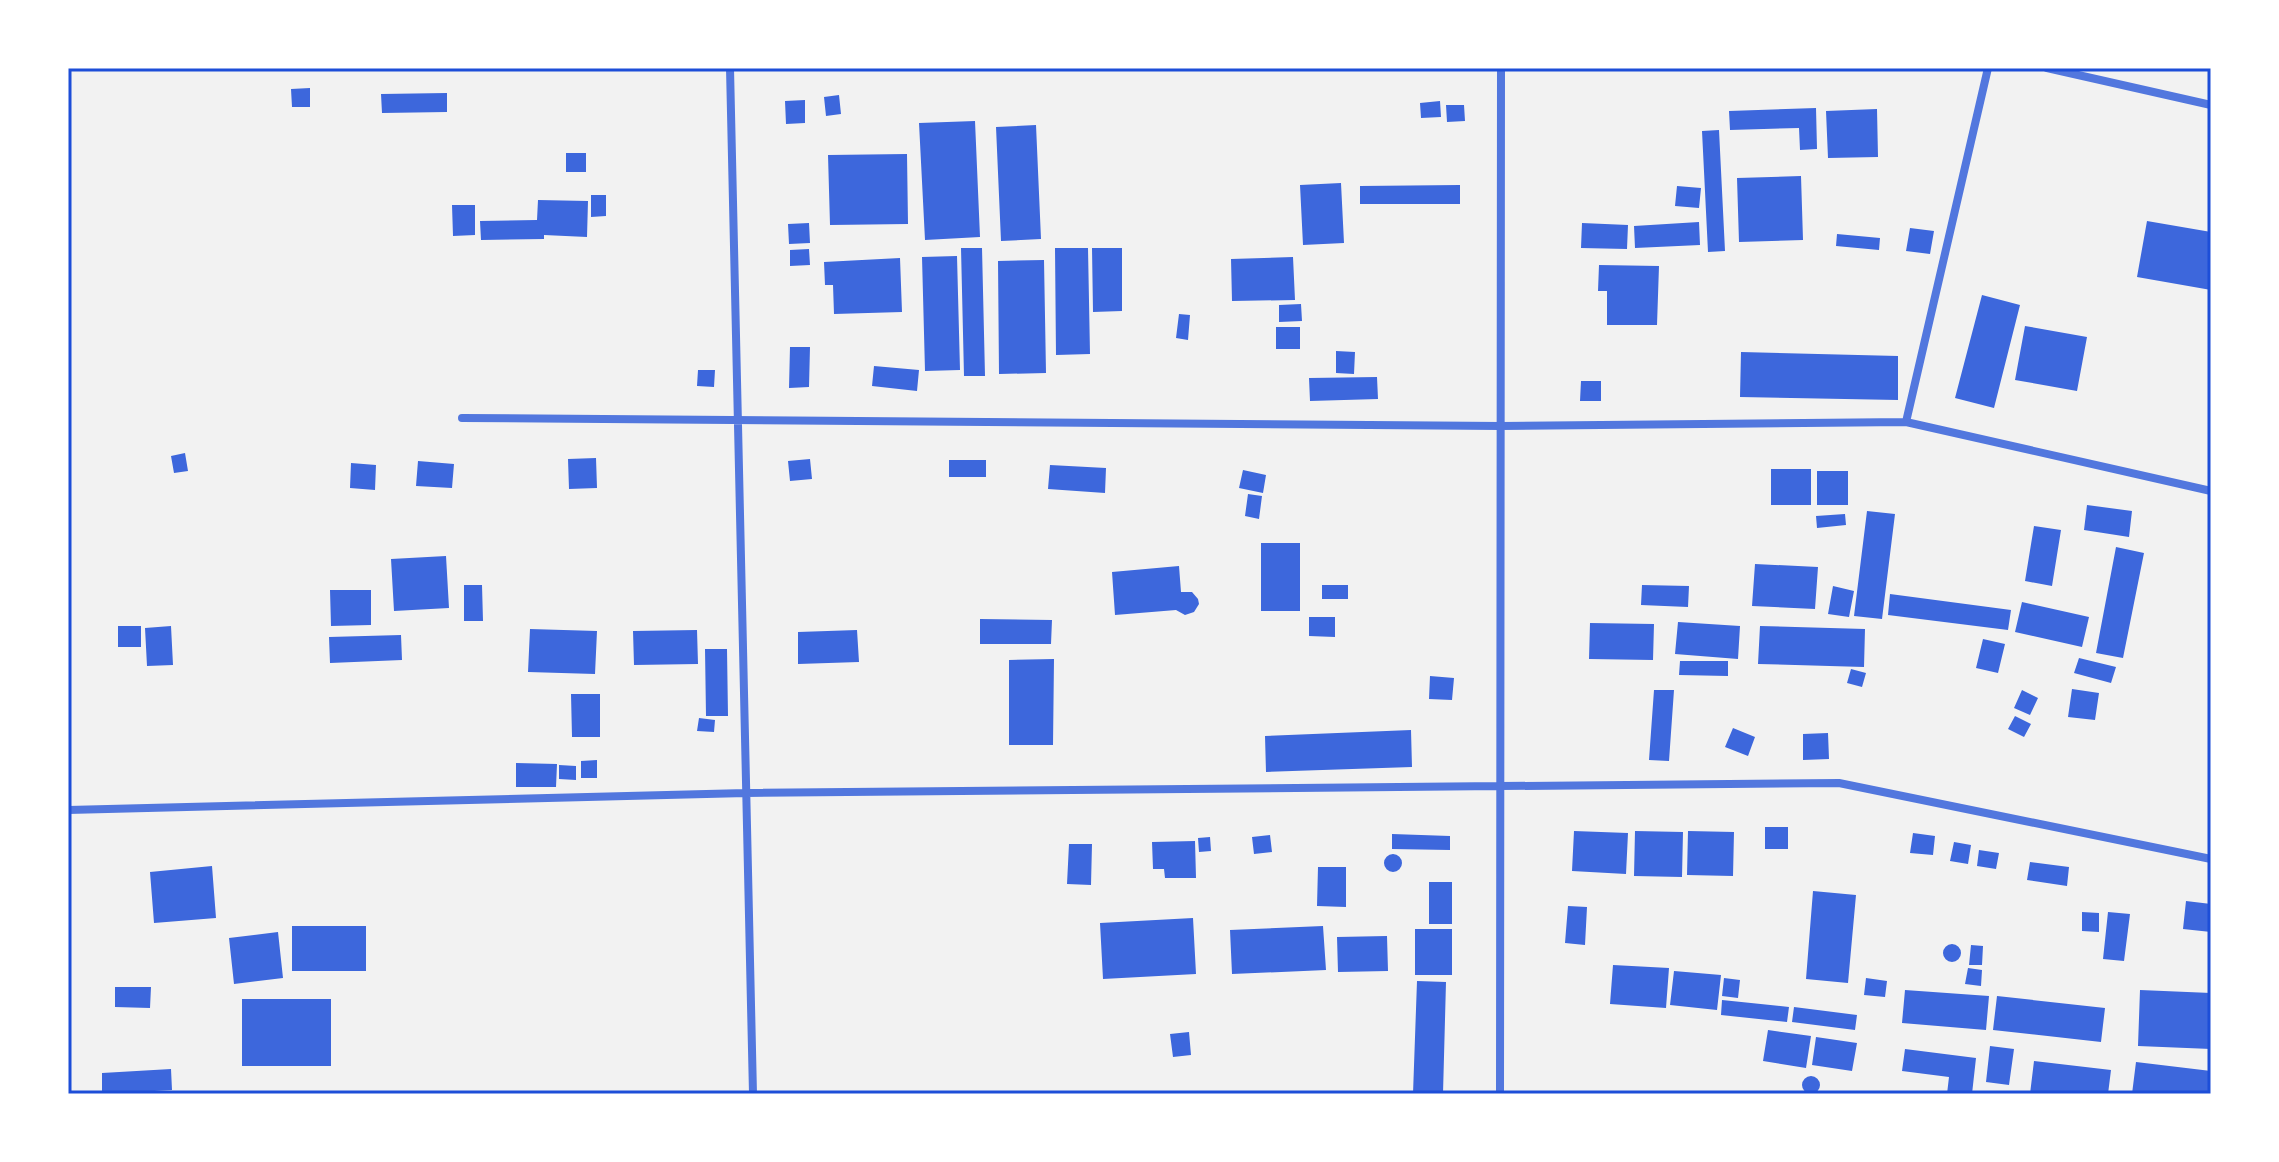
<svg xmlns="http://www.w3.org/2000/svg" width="2279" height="1162" font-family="'Fira Sans Condensed',sans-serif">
  <rect width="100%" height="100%" fill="#f2f2f2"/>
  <path fill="#3d67dc" d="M 310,88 L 310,107 L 292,107 L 291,89 Z
    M 447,93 L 447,112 L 382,113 L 381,94 Z
    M 839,95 L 841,114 L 826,116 L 824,97 Z
    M 805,100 L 805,123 L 786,124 L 785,101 Z
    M 1440,101 L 1441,117 L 1421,118 L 1420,103 Z
    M 1446,105 L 1464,105 L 1465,121 L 1447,122 Z
    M 1816,108 L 1817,149 L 1800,150 L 1799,128 L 1730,130 L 1729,111 Z
    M 1877,109 L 1878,157 L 1828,158 L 1826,111 Z
    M 975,121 L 980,237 L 925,240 L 919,123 Z
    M 1036,125 L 1041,239 L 1001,241 L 996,127 Z
    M 1719,130 L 1725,251 L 1708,252 L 1702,131 Z
    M 566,153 L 586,153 L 586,172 L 566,172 Z
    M 907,154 L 908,224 L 830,225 L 828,155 Z
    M 1801,176 L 1803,240 L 1739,242 L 1737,178 Z
    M 1341,183 L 1344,243 L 1303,245 L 1300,185 Z
    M 1460,185 L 1460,204 L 1360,204 L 1360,186 Z
    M 1677,186 L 1701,188 L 1699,208 L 1675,206 Z
    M 591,195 L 606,195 L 606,216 L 591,217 Z
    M 538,200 L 588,201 L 587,237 L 544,235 L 544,239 L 481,240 L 480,221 L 537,220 Z
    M 452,205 L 475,205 L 475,235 L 453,236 Z
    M 2147,221 L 2211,232 L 2211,290 L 2137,277 Z
    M 1699,222 L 1700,245 L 1635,248 L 1634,226 Z
    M 809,223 L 810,243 L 789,244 L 788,224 Z
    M 1582,223 L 1628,225 L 1627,249 L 1581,248 Z
    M 1910,228 L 1934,231 L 1930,254 L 1906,251 Z
    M 1837,234 L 1880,238 L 1879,250 L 1836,246 Z
    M 961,248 L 982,248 L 985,376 L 964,376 Z
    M 1055,248 L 1088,248 L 1090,354 L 1056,355 Z
    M 1092,248 L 1122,248 L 1122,311 L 1093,312 Z
    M 809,249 L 810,265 L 790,266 L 790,250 Z
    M 957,256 L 960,370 L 925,371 L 922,257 Z
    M 1293,257 L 1295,300 L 1232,301 L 1231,259 Z
    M 900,258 L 902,312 L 834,314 L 833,285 L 825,285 L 824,262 Z
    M 1044,260 L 1046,373 L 999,374 L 998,261 Z
    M 1599,265 L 1659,266 L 1657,325 L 1607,325 L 1607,291 L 1598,291 Z
    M 1982,295 L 2020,305 L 1994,408 L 1955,398 Z
    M 1301,304 L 1302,321 L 1279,322 L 1279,305 Z
    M 1179,314 L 1190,315 L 1188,340 L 1176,338 Z
    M 2025,326 L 2087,337 L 2077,391 L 2015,380 Z
    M 1276,327 L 1300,327 L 1300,349 L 1276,349 Z
    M 790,347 L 810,347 L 809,387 L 789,388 Z
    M 1336,351 L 1355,352 L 1354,374 L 1336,373 Z
    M 1741,352 L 1898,356 L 1898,400 L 1740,397 Z
    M 874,366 L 919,370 L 917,391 L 872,386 Z
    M 698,370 L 715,370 L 714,387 L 697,386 Z
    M 1377,377 L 1378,399 L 1310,401 L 1309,378 Z
    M 1581,381 L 1601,381 L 1601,401 L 1580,401 Z
    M 185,453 L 188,471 L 174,473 L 171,456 Z
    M 596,458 L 597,488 L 569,489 L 568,459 Z
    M 810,459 L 812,479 L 790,481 L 788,461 Z
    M 949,460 L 986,460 L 986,477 L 949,477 Z
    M 418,461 L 454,464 L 452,488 L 416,486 Z
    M 351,463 L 376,465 L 375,490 L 350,488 Z
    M 1050,465 L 1106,468 L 1105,493 L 1048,489 Z
    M 1771,469 L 1811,469 L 1811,505 L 1771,505 Z
    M 1243,470 L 1266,475 L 1263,493 L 1239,488 Z
    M 1817,471 L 1848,471 L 1848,505 L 1817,505 Z
    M 1248,494 L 1262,496 L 1259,519 L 1245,516 Z
    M 2087,505 L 2132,511 L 2129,537 L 2084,530 Z
    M 1867,511 L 1895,514 L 1882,619 L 1854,616 Z
    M 1845,514 L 1846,525 L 1817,528 L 1816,516 Z
    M 2034,526 L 2061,530 L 2052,586 L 2025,581 Z
    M 1261,543 L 1300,543 L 1300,611 L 1261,611 Z
    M 2116,547 L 2144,553 L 2123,658 L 2096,653 Z
    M 446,556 L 449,608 L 394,611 L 391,559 Z
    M 1755,564 L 1818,567 L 1815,609 L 1752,606 Z
    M 1179,566 L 1181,592 L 1192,592 L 1198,599 L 1199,604 L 1194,612 L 1185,615 L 1176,610 L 1115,615 L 1112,572 Z
    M 464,585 L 482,585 L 483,621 L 464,621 Z
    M 1322,585 L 1348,585 L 1348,599 L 1322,599 Z
    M 1642,585 L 1689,586 L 1688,607 L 1641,605 Z
    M 1833,586 L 1854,591 L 1849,617 L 1828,614 Z
    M 330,590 L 371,590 L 371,625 L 331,626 Z
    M 1890,594 L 2011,610 L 2008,630 L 1888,615 Z
    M 2022,602 L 2089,617 L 2082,647 L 2015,632 Z
    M 1309,617 L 1335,617 L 1335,637 L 1309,636 Z
    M 980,619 L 1052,620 L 1051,644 L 980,644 Z
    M 1678,622 L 1740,626 L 1738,659 L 1675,654 Z
    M 1590,623 L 1654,624 L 1653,660 L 1589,659 Z
    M 118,626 L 141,626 L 141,647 L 118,647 Z
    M 171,626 L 173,665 L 147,666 L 145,628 Z
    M 1760,626 L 1865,629 L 1864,667 L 1758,664 Z
    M 530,629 L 597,631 L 595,674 L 528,672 Z
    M 697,630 L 698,664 L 634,665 L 633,631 Z
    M 857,630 L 859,662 L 798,664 L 798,632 Z
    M 401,635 L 402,660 L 330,663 L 329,637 Z
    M 1983,639 L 2005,644 L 1998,673 L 1976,668 Z
    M 705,649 L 727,649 L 728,716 L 706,716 Z
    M 2079,658 L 2116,667 L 2111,683 L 2074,673 Z
    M 1054,659 L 1053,745 L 1009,745 L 1009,660 Z
    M 1680,661 L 1728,661 L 1728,676 L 1679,675 Z
    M 1851,669 L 1866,673 L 1862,687 L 1847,683 Z
    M 1430,676 L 1454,678 L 1452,700 L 1429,699 Z
    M 2072,689 L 2099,693 L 2095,720 L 2068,717 Z
    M 1654,690 L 1674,690 L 1669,761 L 1649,760 Z
    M 2022,690 L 2038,698 L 2030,715 L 2014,708 Z
    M 571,694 L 600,694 L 600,737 L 572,737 Z
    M 2015,716 L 2031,724 L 2024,737 L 2008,729 Z
    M 699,718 L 715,720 L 714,732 L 697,731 Z
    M 1733,728 L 1755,737 L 1748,756 L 1725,747 Z
    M 1411,730 L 1412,767 L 1266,772 L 1265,736 Z
    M 1828,733 L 1829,759 L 1803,760 L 1803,734 Z
    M 597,760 L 597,778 L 581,778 L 581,761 Z
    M 516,763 L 557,764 L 556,787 L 516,787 Z
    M 559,765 L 576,766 L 576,780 L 559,779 Z
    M 1765,827 L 1788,827 L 1788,849 L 1765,849 Z
    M 1574,831 L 1628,833 L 1626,874 L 1572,871 Z
    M 1635,831 L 1683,832 L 1682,877 L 1634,876 Z
    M 1688,831 L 1734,832 L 1733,876 L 1687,875 Z
    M 1913,833 L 1935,836 L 1933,855 L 1910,853 Z
    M 1392,834 L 1450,836 L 1450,850 L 1392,849 Z
    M 1270,835 L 1272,852 L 1254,854 L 1252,837 Z
    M 1210,837 L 1211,851 L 1199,852 L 1198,838 Z
    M 1195,841 L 1196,878 L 1165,878 L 1164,869 L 1153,869 L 1152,842 Z
    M 1954,842 L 1971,845 L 1968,864 L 1950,861 Z
    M 1069,844 L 1092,844 L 1091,885 L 1067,884 Z
    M 1979,850 L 1999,853 L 1996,869 L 1977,866 Z
    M1384 863a9 9 0 1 1 18 0a9 9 0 1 1-18 0Z
    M 2030,862 L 2069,867 L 2067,886 L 2027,880 Z
    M 212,866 L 216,918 L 154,923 L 150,872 Z
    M 1318,867 L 1346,867 L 1346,907 L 1317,906 Z
    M 1429,882 L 1452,882 L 1452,924 L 1429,924 Z
    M 1813,891 L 1856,895 L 1848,983 L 1806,979 Z
    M 2186,901 L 2211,904 L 2211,932 L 2183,929 Z
    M 1568,906 L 1587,907 L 1585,945 L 1565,943 Z
    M 2082,912 L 2099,913 L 2099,932 L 2082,931 Z
    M 2108,912 L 2130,914 L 2124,961 L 2103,959 Z
    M 1193,918 L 1196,974 L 1103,979 L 1100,923 Z
    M 292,926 L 366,926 L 366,971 L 292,971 Z
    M 1323,926 L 1326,970 L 1232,974 L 1230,930 Z
    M 1415,929 L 1452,929 L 1452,975 L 1415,975 Z
    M 278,932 L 283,978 L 234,984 L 229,938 Z
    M 1387,936 L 1388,971 L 1338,972 L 1337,937 Z
    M1943 953a9 9 0 1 1 18 0a9 9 0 1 1-18 0Z
    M 1971,945 L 1983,946 L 1982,965 L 1969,965 Z
    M 1613,965 L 1669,968 L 1666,1008 L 1610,1004 Z
    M 1968,968 L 1982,970 L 1981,986 L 1965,984 Z
    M 1674,971 L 1721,975 L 1717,1010 L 1670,1005 Z
    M 1724,978 L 1740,980 L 1738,998 L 1722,996 Z
    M 1866,978 L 1887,981 L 1885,997 L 1864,995 Z
    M 1417,981 L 1446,982 L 1443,1094 L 1413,1094 Z
    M 115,987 L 151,987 L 150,1008 L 115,1007 Z
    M 1905,990 L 1989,996 L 1986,1030 L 1902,1023 Z
    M 2140,990 L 2211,993 L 2211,1049 L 2138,1046 Z
    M 1997,996 L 2105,1008 L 2101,1042 L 1993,1030 Z
    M 242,999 L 331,999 L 331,1066 L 242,1066 Z
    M 1722,1000 L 1789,1007 L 1787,1022 L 1721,1015 Z
    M 1794,1007 L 1857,1015 L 1855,1030 L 1792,1022 Z
    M 1768,1030 L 1811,1036 L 1806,1068 L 1763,1061 Z
    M 1189,1032 L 1191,1055 L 1173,1057 L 1170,1034 Z
    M 1816,1037 L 1857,1043 L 1852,1071 L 1812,1065 Z
    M 1990,1046 L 2014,1049 L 2009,1085 L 1986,1082 Z
    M 1905,1049 L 1976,1058 L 1972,1094 L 1947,1094 L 1949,1077 L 1902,1071 Z
    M 2034,1061 L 2111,1070 L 2108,1094 L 2030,1094 Z
    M 2136,1062 L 2211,1071 L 2211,1094 L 2132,1094 Z
    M 171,1069 L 172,1090 L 102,1094 L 102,1073 Z
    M1802 1085a9 9 0 1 1 18 0a9 9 0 1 1-18 0Z"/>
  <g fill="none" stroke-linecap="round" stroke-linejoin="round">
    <path stroke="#5277de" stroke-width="8" d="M 730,68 L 753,1094
      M 2047,68 L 2211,105
      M 462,418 L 1501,426 L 1906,422 L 2211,491
      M 1906,422 L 1988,68
      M 68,810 L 746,793 L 1839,783 L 2211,859
      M 1500,1094 L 1501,68"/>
  </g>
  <rect width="2279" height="1162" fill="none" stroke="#ffffff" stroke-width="140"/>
  <rect x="70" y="70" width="2139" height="1022" fill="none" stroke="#1d4ed8" stroke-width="3"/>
</svg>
